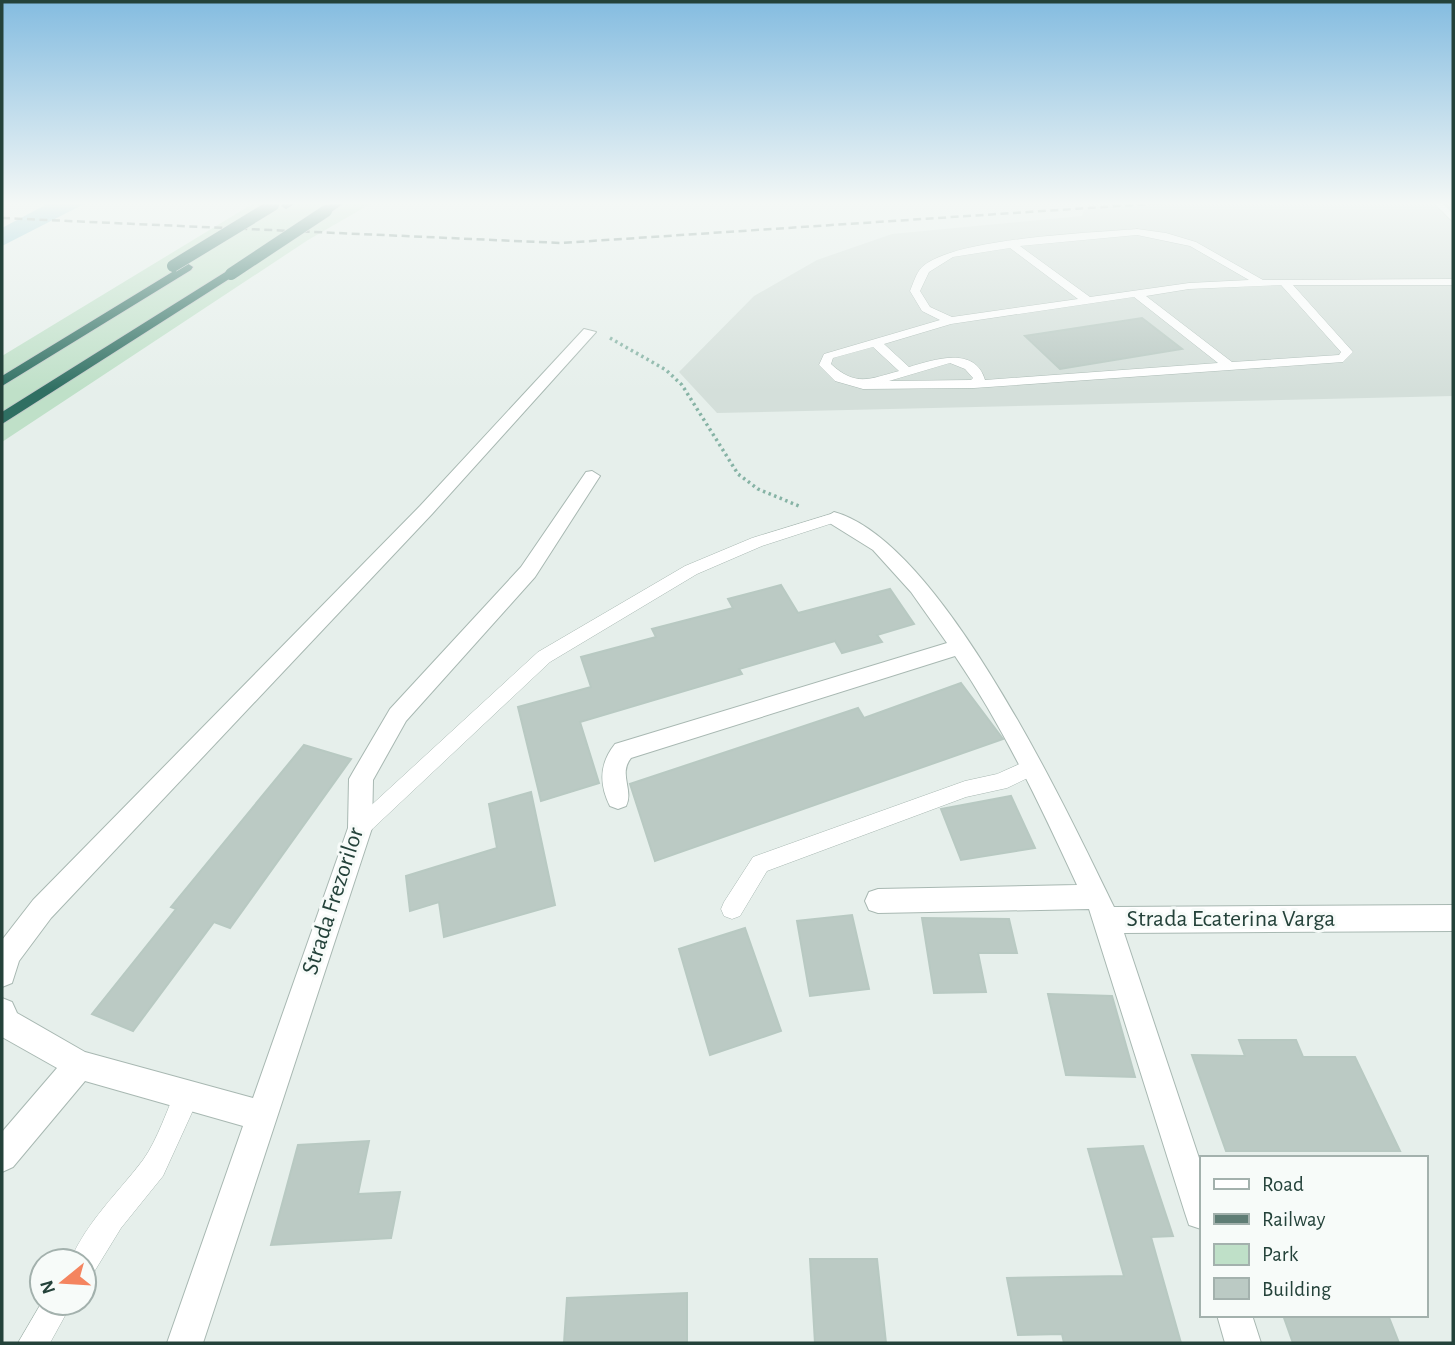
<svg xmlns="http://www.w3.org/2000/svg" width="1455" height="1345" font-family="'Alegreya Sans',sans-serif">
  <rect width="100%" height="100%" fill="#e6efeb"/>
  <path fill="#d4dfda" d="M 1086,203 L 1453,203 L 1453,396 L 717,413 L 679,372 L 754,296 L 817,260 L 892,234 L 1082,216 Z"/>
  <path fill="#bfe0c8" d="M 254,203 L 372,203 L 308,240 L 2,442 L 2,356 Z"/>
  <path fill="#8ec9d4" d="M 49,203 L 86,203 L 2,246 L 2,228 Z"/>
  <path fill="#bbcac4" stroke="#b8c9c2" stroke-width="2" d="M 1142,318 L 1182,349 L 1060,369 L 1025,336 Z
    M 781,585 L 798,613 L 890,589 L 914,624 L 877,635 L 882,642 L 842,653 L 835,641 L 739,669 L 742,674 L 580,722 L 599,783 L 541,801 L 518,707 L 591,687 L 581,657 L 656,637 L 652,629 L 733,608 L 728,599 Z
    M 961,683 L 1003,739 L 655,861 L 630,784 L 858,708 L 864,718 Z
    M 304,745 L 351,759 L 230,928 L 214,922 L 133,1031 L 92,1014 L 176,909 L 171,907 Z
    M 531,792 L 555,905 L 444,937 L 439,902 L 410,911 L 406,876 L 497,848 L 489,804 Z
    M 1011,796 L 1035,848 L 961,860 L 941,809 Z
    M 852,915 L 869,989 L 810,996 L 797,921 Z
    M 922,918 L 1009,919 L 1017,953 L 978,953 L 986,992 L 934,993 Z
    M 745,928 L 781,1031 L 710,1055 L 679,949 Z
    M 1048,994 L 1112,996 L 1135,1077 L 1066,1075 Z
    M 1239,1040 L 1296,1040 L 1303,1057 L 1355,1057 L 1400,1151 L 1226,1151 L 1192,1055 L 1245,1056 Z
    M 369,1141 L 358,1194 L 400,1192 L 391,1238 L 271,1245 L 298,1145 Z
    M 1143,1146 L 1173,1236 L 1151,1237 L 1181,1343 L 1064,1343 L 1062,1334 L 1018,1335 L 1007,1278 L 1124,1276 L 1088,1149 Z
    M 810,1259 L 877,1259 L 886,1343 L 815,1343 Z
    M 687,1293 L 687,1343 L 564,1343 L 567,1298 Z
    M 1283,1315 L 1388,1315 L 1399,1343 L 1293,1343 Z"/>
  <g fill="none" stroke-linecap="round" stroke-linejoin="round">
    <defs>
      <path id="lane" d="M 1434,203 L 1443,203 L 1453,214 L 1453,222 Z
        M 1137,229 L 1166,233 L 1196,242 L 1263,280 L 1453,279 L 1453,285 L 1293,285 L 1353,352 L 1343,362 L 974,388 L 863,389 L 835,381 L 819,365 L 824,354 L 940,320 L 922,311 L 910,291 C 913,284 916,273 922,267 C 954,238 1090,233 1137,229 ZM 1137,235 L 1190,246 L 1249,280 L 1189,283 L 1090,297 L 1020,246 ZM 1010,248 L 1078,299 L 952,317 L 930,307 L 920,291 L 929,272 L 953,257 ZM 1281,285 L 1341,352 L 1339,355 L 1232,362 L 1146,296 L 1189,289 ZM 1134,297 L 1218,363 L 985,380 C 975,345 933,360 909,367 L 884,344 L 951,324 ZM 873,347 L 899,371 C 869,379 856,387 831,364 L 833,358 ZM 950,363 L 965,369 L 973,378 L 971,380 L 889,381 Z
        M 834,513 L 841,518 L 839,521 L 762,546 L 697,574 L 550,662 L 367,834 L 360,837 L 353,834 L 350,828 L 353,822 L 538,652 L 685,566 L 752,538 Z
        M 1031,759 L 1038,761 L 1041,767 L 1038,773 L 1007,788 L 966,797 L 767,871 L 740,916 L 732,919 L 724,916 L 721,909 L 724,902 L 753,857 L 965,781 L 997,774 Z
        M 187,1082 L 196,1086 L 200,1095 L 163,1176 L 121,1228 L 94,1272 L 84,1276 L 84,1261 L 70,1261 C 87,1221 118,1193 143,1160 C 158,1139 167,1109 178,1086 Z
        M 42,1302 L 72,1303 L 50,1343 L 18,1343 Z"/>
      <path id="street" d="M 584,329 L 596,332 L 432,514 L 51,918 L 19,961 L 12,983 L 2,987 L 2,940 L 33,900 L 420,506 Z
        M 592,471 L 600,476 L 535,577 L 406,721 L 373,780 L 372,828 L 203,1343 L 167,1343 L 243,1126 L 85,1081 L 13,1167 L 2,1172 L 2,1132 L 57,1068 L 2,1037 L 2,998 L 12,1002 L 17,1013 L 85,1052 L 253,1098 L 348,828 L 349,779 L 353,772 L 390,709 L 521,567 L 586,472 Z
        M 834,512 C 941,541 1067,811 1114,907 L 1453,905 L 1453,931 L 1124,933 L 1201,1164 L 1201,1229 L 1189,1225 L 1185,1213 L 1089,909 L 878,913 L 869,910 L 865,901 L 869,892 L 878,889 L 1077,885 C 1041,807 1004,728 955,656 L 631,758 C 618,774 634,790 626,806 L 618,809 L 610,806 C 599,784 599,764 615,744 L 947,643 L 911,592 L 873,550 L 828,522 L 825,518 Z
        M 1217,1315 L 1252,1315 L 1261,1343 L 1225,1343 Z"/>
      <path id="highway" d="M 283,203 L 296,203 L 286,209 L 281,206 Z
        M 331,203 L 344,203 L 330,213 L 322,213 L 322,209 Z
        M 187,263 L 193,267 L 191,270 L 2,386 L 2,376 Z
        M 227,271 L 237,274 L 2,424 L 2,412 Z"/>
    </defs>
    <use href="#lane" stroke="#a8b8b2" stroke-width="1"/>
    <use href="#street" stroke="#a8b8b2" stroke-width="2"/>
    <use href="#highway" stroke="#c2cac8" stroke-width="2"/>
    <path stroke="#86b3a5" stroke-width="3.5" stroke-dasharray="2.5 3.5" stroke-linecap="butt" d="M 610,338 L 666,370 L 682,385 L 738,474 L 758,489 L 799,506"/>
    <use href="#lane" fill="#fff" fill-rule="evenodd"/>
    <use href="#street" fill="#fff" fill-rule="evenodd"/>
    <use href="#highway" fill="#2f6f62" fill-rule="evenodd"/>
    <path stroke="#5f7d75" stroke-width="2.5" stroke-dasharray="8 4.5" stroke-linecap="butt" d="M 2,218 L 561,243 L 1163,203"/>
    <defs>
      <path id="highway-bridge" d="M 173,266 L 273,205
        M 231,274 L 326,211"/>
    </defs>
    <use href="#highway-bridge" stroke="#c2cac8" stroke-width="13" stroke-linecap="butt"/>
    <use href="#highway-bridge" stroke="#2f6f62" stroke-width="12"/>
  </g>
  <linearGradient id="sky" x2="0" y2="1"><stop stop-color="#84bce0"/><stop offset="0.52" stop-color="#f4f8f6"/><stop offset="1" stop-color="#f4f8f6" stop-opacity="0"/></linearGradient>
  <rect width="1455" height="391" fill="url(#sky)"/>
  <g text-anchor="middle" dominant-baseline="central" stroke-width="6" stroke-linejoin="round" paint-order="stroke">
    <g font-size="24" fill="#24423a" stroke="#f7fbf9">
      <text transform="translate(333 901) rotate(-72)">Strada Frezorilor</text>
      <text x="1231" y="919">Strada Ecaterina Varga</text>
    </g>
  </g>
  <rect width="1455" height="1345" fill="none" stroke="#24423a" stroke-width="7"/>
  <rect x="1200" y="1156" width="228" height="161" fill="#f7fbf9" stroke="#a3b1ad" stroke-width="2"/>
  <rect x="1214" y="1179" width="35" height="10" fill="#ffffff" stroke="#a3b1ad" stroke-width="2"/>
  <text x="1262" y="1191" font-size="21" fill="#24423a">Road</text>
  <rect x="1214" y="1214" width="35" height="10" fill="#5f7d75" stroke="#a3b1ad" stroke-width="2"/>
  <text x="1262" y="1226" font-size="21" fill="#24423a">Railway</text>
  <rect x="1214" y="1244" width="35" height="21" fill="#bfe0c8" stroke="#a3b1ad" stroke-width="2"/>
  <text x="1262" y="1261" font-size="21" fill="#24423a">Park</text>
  <rect x="1214" y="1278" width="35" height="21" fill="#bbcac4" stroke="#a3b1ad" stroke-width="2"/>
  <text x="1262" y="1296" font-size="21" fill="#24423a">Building</text>
  <g transform="translate(63 1282) rotate(252)"><circle r="33" fill="#f7fbf9" stroke="#a3b1ad" stroke-width="2"/>
  <path d="M0-5L12 26L0 18L-12 26Z" fill="#f4845f"/>
  <text y="-10" font-size="19" font-weight="bold" text-anchor="middle" fill="#24423a">N</text>
  </g>
</svg>
